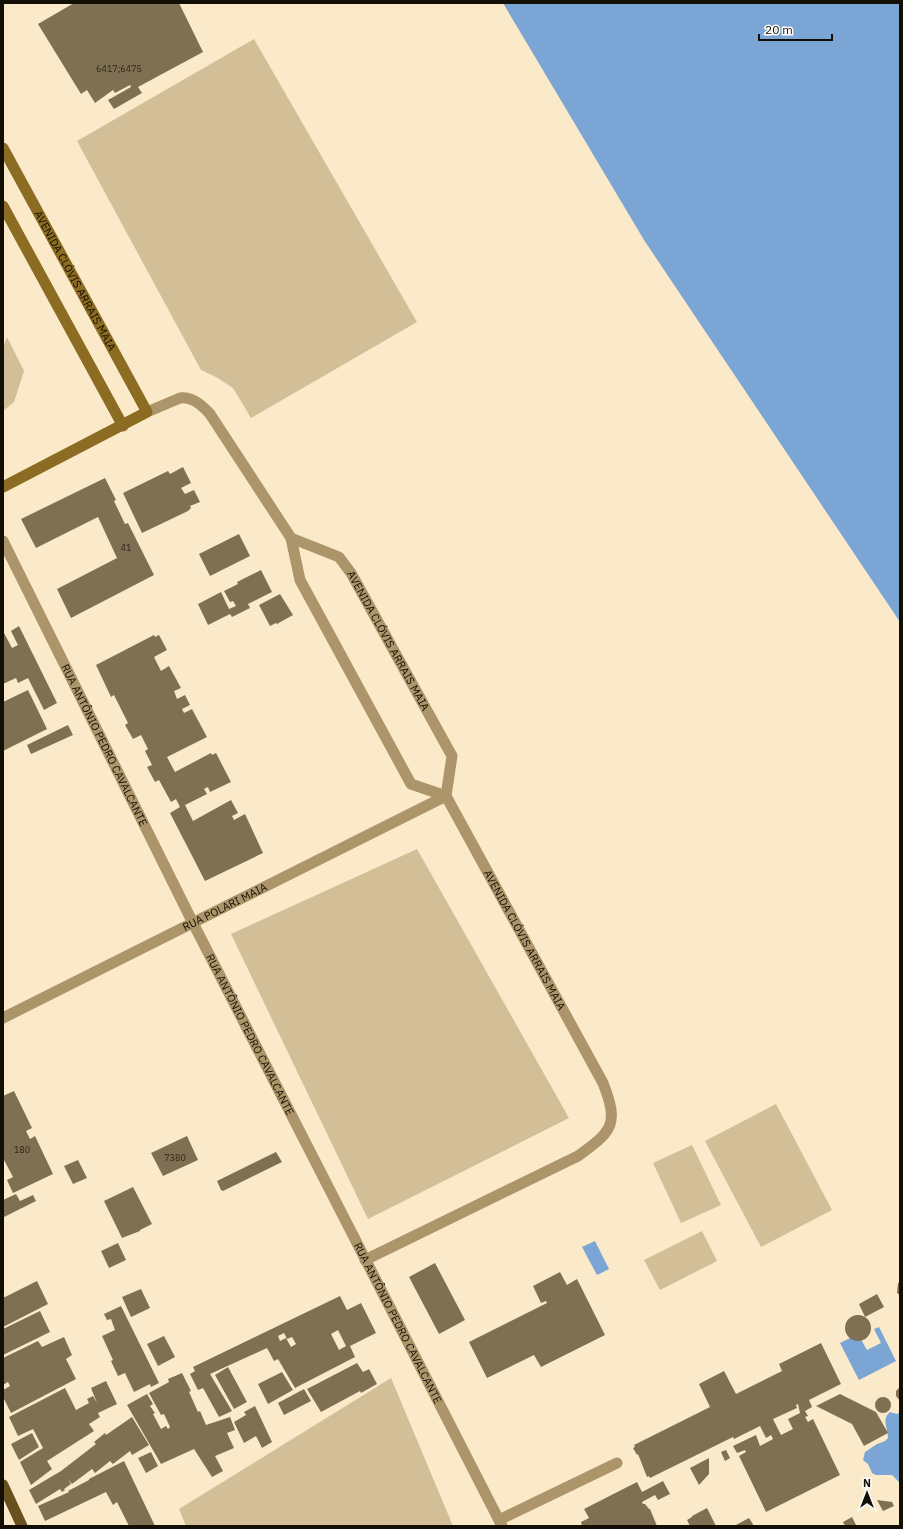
<svg xmlns="http://www.w3.org/2000/svg" width="903" height="1529" font-family="'IBM Plex Sans',sans-serif">
  <rect width="100%" height="100%" fill="#fbeac9"/>
  <path fill="#d2be97" d="M 254,39 L 417,322 L 251,418 L 233,388 L 216,377 L 201,370 L 77,141 Z
    M 7,337 L 24,371 L 14,402 L 3,411 L 3,347 Z
    M 417,849 L 569,1118 L 368,1219 L 231,934 Z
    M 776,1104 L 832,1210 L 761,1247 L 705,1141 Z
    M 692,1145 L 721,1205 L 681,1223 L 653,1163 Z
    M 702,1231 L 717,1261 L 660,1290 L 644,1260 Z
    M 391,1378 L 453,1526 L 186,1526 L 179,1509 Z"/>
  <path fill="#7aa5d4" d="M 503,3 L 900,3 L 900,622 L 644,240 Z
    M 595,1241 L 609,1269 L 597,1275 L 582,1247 Z
    M 879,1327 L 896,1361 L 859,1380 L 840,1343 L 858,1334 L 867,1350 L 881,1343 L 874,1329 Z
    M 890,1412 L 897,1414 L 900,1412 L 900,1483 L 892,1475 L 876,1475 L 872,1473 L 868,1464 L 863,1460 L 865,1452 L 877,1444 L 885,1441 L 888,1438 C 888,1429 881,1419 890,1412 Z"/>
  <path fill="#7f7053" fill-rule="evenodd" d="M 74,3 L 179,3 L 203,52 L 138,87 L 142,93 L 114,109 L 108,100 L 131,87 L 130,85 L 115,93 L 113,90 L 95,103 L 87,90 L 81,94 L 38,24 Z
    M 183,467 L 191,483 L 181,488 L 185,494 L 194,490 L 200,502 L 190,506 L 191,508 L 188,511 L 142,533 L 123,493 L 168,471 L 170,474 Z
    M 105,478 L 116,500 L 114,501 L 125,524 L 128,523 L 154,575 L 71,618 L 57,589 L 117,558 L 98,517 L 36,548 L 21,519 Z
    M 239,534 L 250,556 L 210,576 L 199,554 Z
    M 261,570 L 272,592 L 248,604 L 250,608 L 232,617 L 230,614 L 208,625 L 198,604 L 221,592 L 229,609 L 236,606 L 233,601 L 230,602 L 224,591 L 238,584 L 237,582 Z
    M 280,594 L 293,615 L 277,624 L 276,623 L 270,626 L 259,605 Z
    M 19,626 L 57,703 L 44,710 L 28,678 L 18,683 L 16,678 L 3,684 L 3,631 L 12,648 L 18,645 L 11,631 Z
    M 154,635 L 155,637 L 159,635 L 167,650 L 154,657 L 161,671 L 169,666 L 181,688 L 174,691 L 177,699 L 185,695 L 190,705 L 182,709 L 184,713 L 192,709 L 207,737 L 167,757 L 175,772 L 211,753 L 212,755 L 216,753 L 231,782 L 210,792 L 208,787 L 204,789 L 207,794 L 185,805 L 193,821 L 231,800 L 238,813 L 232,816 L 234,820 L 245,814 L 263,853 L 205,881 L 170,813 L 180,807 L 176,799 L 171,802 L 159,780 L 155,782 L 147,767 L 152,765 L 145,751 L 148,749 L 141,735 L 133,739 L 125,725 L 128,723 L 114,695 L 111,697 L 96,665 Z
    M 28,690 L 47,729 L 3,751 L 3,702 Z
    M 68,725 L 73,735 L 31,754 L 27,745 Z
    M 14,1091 L 32,1128 L 26,1131 L 30,1139 L 35,1136 L 53,1174 L 13,1193 L 7,1180 L 13,1177 L 4,1160 L 3,1161 L 3,1096 Z
    M 187,1136 L 198,1160 L 163,1176 L 151,1153 Z
    M 276,1152 L 282,1162 L 223,1191 L 221,1190 L 217,1181 Z
    M 78,1160 L 87,1178 L 73,1184 L 64,1166 Z
    M 133,1187 L 152,1224 L 140,1230 L 140,1231 L 122,1238 L 104,1201 Z
    M 16,1194 L 20,1201 L 33,1195 L 36,1201 L 4,1217 L 3,1200 Z
    M 118,1243 L 126,1260 L 109,1268 L 101,1251 Z
    M 435,1263 L 465,1320 L 439,1334 L 409,1277 Z
    M 560,1272 L 567,1285 L 577,1279 L 605,1335 L 541,1367 L 534,1355 L 487,1378 L 469,1342 L 547,1303 L 546,1301 L 541,1303 L 533,1286 Z
    M 37,1281 L 48,1304 L 3,1327 L 3,1298 Z
    M 900,1282 L 900,1295 L 897,1293 L 898,1283 Z
    M 141,1289 L 150,1308 L 131,1317 L 122,1297 Z
    M 877,1294 L 884,1307 L 865,1317 L 859,1304 Z
    M 340,1296 L 347,1310 L 361,1303 L 376,1333 L 350,1346 L 355,1357 L 295,1388 L 278,1359 L 274,1361 L 267,1348 L 210,1374 L 232,1411 L 219,1417 L 203,1388 L 198,1390 L 190,1374 L 195,1371 L 193,1367 ZM 338,1330 L 346,1346 L 339,1350 L 331,1334 ZM 284,1333 L 287,1339 L 292,1337 L 296,1344 L 291,1347 L 286,1338 L 280,1341 L 278,1336 Z
    M 121,1306 L 159,1383 L 151,1387 L 150,1384 L 134,1392 L 125,1373 L 118,1376 L 111,1361 L 113,1360 L 102,1336 L 115,1330 L 111,1319 L 107,1320 L 104,1314 Z
    M 40,1311 L 50,1332 L 3,1355 L 3,1329 Z
    M845 1328a13 13 0 1 1 26 0a13 13 0 1 1-26 0Z
    M 164,1336 L 175,1357 L 158,1366 L 147,1344 Z
    M 64,1337 L 72,1355 L 66,1359 L 76,1379 L 11,1413 L 3,1397 L 3,1390 L 10,1386 L 8,1382 L 3,1385 L 3,1358 L 38,1341 L 42,1347 Z
    M 821,1343 L 841,1384 L 809,1400 L 812,1407 L 805,1411 L 808,1416 L 805,1417 L 808,1422 L 813,1419 L 840,1475 L 766,1512 L 739,1456 L 746,1452 L 745,1450 L 737,1453 L 733,1446 L 756,1435 L 760,1446 L 773,1439 L 771,1435 L 766,1438 L 760,1426 L 734,1439 L 733,1437 L 650,1478 L 649,1476 L 647,1477 L 638,1454 L 637,1455 L 633,1448 L 635,1447 L 634,1445 L 710,1407 L 699,1384 L 724,1371 L 736,1394 L 782,1371 L 779,1364 ZM 798,1404 L 800,1413 L 788,1419 L 793,1429 L 781,1435 L 773,1419 L 797,1408 L 796,1405 Z
    M 357,1363 L 363,1372 L 369,1369 L 377,1384 L 361,1393 L 360,1391 L 321,1412 L 307,1389 Z
    M 228,1367 L 247,1402 L 234,1409 L 215,1375 Z
    M 282,1372 L 293,1390 L 268,1404 L 258,1384 Z
    M 182,1373 L 191,1391 L 189,1392 L 198,1412 L 200,1411 L 206,1425 L 230,1417 L 235,1430 L 227,1433 L 234,1448 L 215,1456 L 223,1471 L 212,1477 L 194,1449 L 161,1464 L 127,1405 L 147,1394 L 153,1404 L 150,1406 L 155,1413 L 153,1414 L 161,1429 L 166,1426 L 168,1429 L 170,1427 L 164,1414 L 161,1415 L 149,1393 L 169,1382 L 168,1379 Z
    M 106,1381 L 117,1404 L 98,1413 L 100,1417 L 89,1424 L 94,1431 L 47,1461 L 52,1469 L 31,1485 L 20,1462 L 43,1448 L 33,1429 L 18,1436 L 9,1417 L 65,1388 L 76,1410 L 89,1403 L 87,1399 L 93,1396 L 97,1403 L 91,1388 Z
    M 900,1387 L 900,1401 L 896,1396 L 896,1391 Z
    M 304,1389 L 311,1401 L 284,1415 L 278,1403 Z
    M 840,1394 L 876,1412 L 888,1433 L 864,1446 L 852,1424 L 816,1406 Z
    M875 1405a8 8 0 1 1 16 0a8 8 0 1 1-16 0Z
    M 255,1406 L 272,1442 L 262,1448 L 256,1436 L 244,1443 L 234,1422 L 246,1415 L 244,1412 Z
    M 132,1417 L 149,1445 L 132,1455 L 130,1451 L 113,1464 L 110,1461 L 95,1473 L 92,1469 L 72,1484 L 68,1479 L 71,1484 L 64,1489 L 65,1490 L 62,1492 L 60,1489 L 36,1504 L 29,1490 L 61,1471 L 96,1444 L 94,1442 L 105,1433 L 106,1435 Z
    M 32,1433 L 39,1447 L 19,1460 L 11,1444 Z
    M 726,1450 L 730,1458 L 725,1461 L 721,1452 Z
    M 151,1452 L 158,1466 L 146,1473 L 138,1458 Z
    M 709,1458 L 709,1474 L 699,1485 L 690,1468 Z
    M 124,1461 L 155,1526 L 129,1526 L 117,1502 L 113,1505 L 106,1492 L 45,1521 L 38,1506 L 69,1492 L 68,1491 L 89,1480 L 89,1479 Z
    M 663,1481 L 670,1494 L 658,1500 L 655,1495 L 642,1502 L 643,1504 L 645,1504 L 649,1509 L 650,1509 L 657,1526 L 582,1526 L 581,1522 L 589,1518 L 584,1509 L 637,1482 L 642,1492 Z
    M 877,1500 L 892,1502 L 894,1506 L 883,1511 Z
    M 707,1508 L 716,1526 L 690,1526 L 687,1520 L 692,1517 L 692,1516 Z
    M 852,1517 L 856,1525 L 845,1526 L 843,1522 Z
    M 749,1518 L 754,1526 L 734,1526 Z"/>
  <g fill="none" stroke-linecap="round" stroke-linejoin="round">
    <path stroke="#ac956a" stroke-width="11" d="M 499,1520 L 617,1463"/>
    <g stroke="#ac956a" stroke-width="11">
      <path d="M 147,412 L 180,398 C 192,396 202,405 210,414 L 291,538 L 300,580 L 411,784 L 446,796"/>
      <path id="s1" d="M 291,538 L 339,557 L 351,573 L 452,756 L 446,796 L 603,1083 C 619,1124 613,1131 578,1156 L 365,1260"/>
      <path id="s2" d="M 3,541 L 193,923 L 502,1526"/>
      <path id="s3" d="M 3,1018 L 446,796"/>
    </g>
    <g stroke="#8c6b22" stroke-width="11">
      <path id="s4" d="M 3,148 L 147,412 L 3,487"/>
      <path d="M 3,206 L 123,426"/>
    </g>
    <path stroke="#68511f" stroke-width="11" d="M 3,1485 L 22,1526"/>
  </g>
  <g text-anchor="middle" dominant-baseline="central" stroke-width="4" stroke-linejoin="round" paint-order="stroke">
    <g font-size="9" fill="#2f2718">
      <text x="119" y="68">6417;6475</text>
      <text x="126" y="547">41</text>
      <text x="22" y="1149">180</text>
      <text x="175" y="1157">7380</text>
    </g>
    <g font-size="11" fill="#140f04" stroke="#fff">
      <text stroke="none"><textPath href="#s4" startOffset="151">AVENIDA CLÓVIS ARRAIS MAIA</textPath></text>
      <text stroke="none"><textPath href="#s1" startOffset="149">AVENIDA CLÓVIS ARRAIS MAIA</textPath></text>
      <text stroke="none"><textPath href="#s2" startOffset="228">RUA ANTÔNIO PEDRO CAVALCANTE</textPath></text>
      <text stroke="none"><textPath href="#s3" startOffset="248">RUA POLARI MAIA</textPath></text>
      <text stroke="none"><textPath href="#s1" startOffset="485">AVENIDA CLÓVIS ARRAIS MAIA</textPath></text>
      <text stroke="none"><textPath href="#s2" startOffset="552">RUA ANTÔNIO PEDRO CAVALCANTE</textPath></text>
      <text stroke="none"><textPath href="#s2" startOffset="876">RUA ANTÔNIO PEDRO CAVALCANTE</textPath></text>
    </g>
  </g>
  <rect width="903" height="1529" fill="none" stroke="#140f04" stroke-width="8"/>
  <g transform="translate(867 1493)" stroke="#ffffff" stroke-width="3" paint-order="stroke">
  <path d="M0-3L7 15L0 10L-7 15Z" fill="#140f04"/>
  <text y="-6" font-size="11" font-weight="bold" text-anchor="middle" fill="#140f04">N</text>
  </g>
  <path d="M759 34v6h73v-6" fill="none" stroke="#140f04" stroke-width="2"/>
  <text x="765" y="34" font-size="12" fill="#140f04" stroke="#ffffff" stroke-width="3" paint-order="stroke">20 m</text>
</svg>
